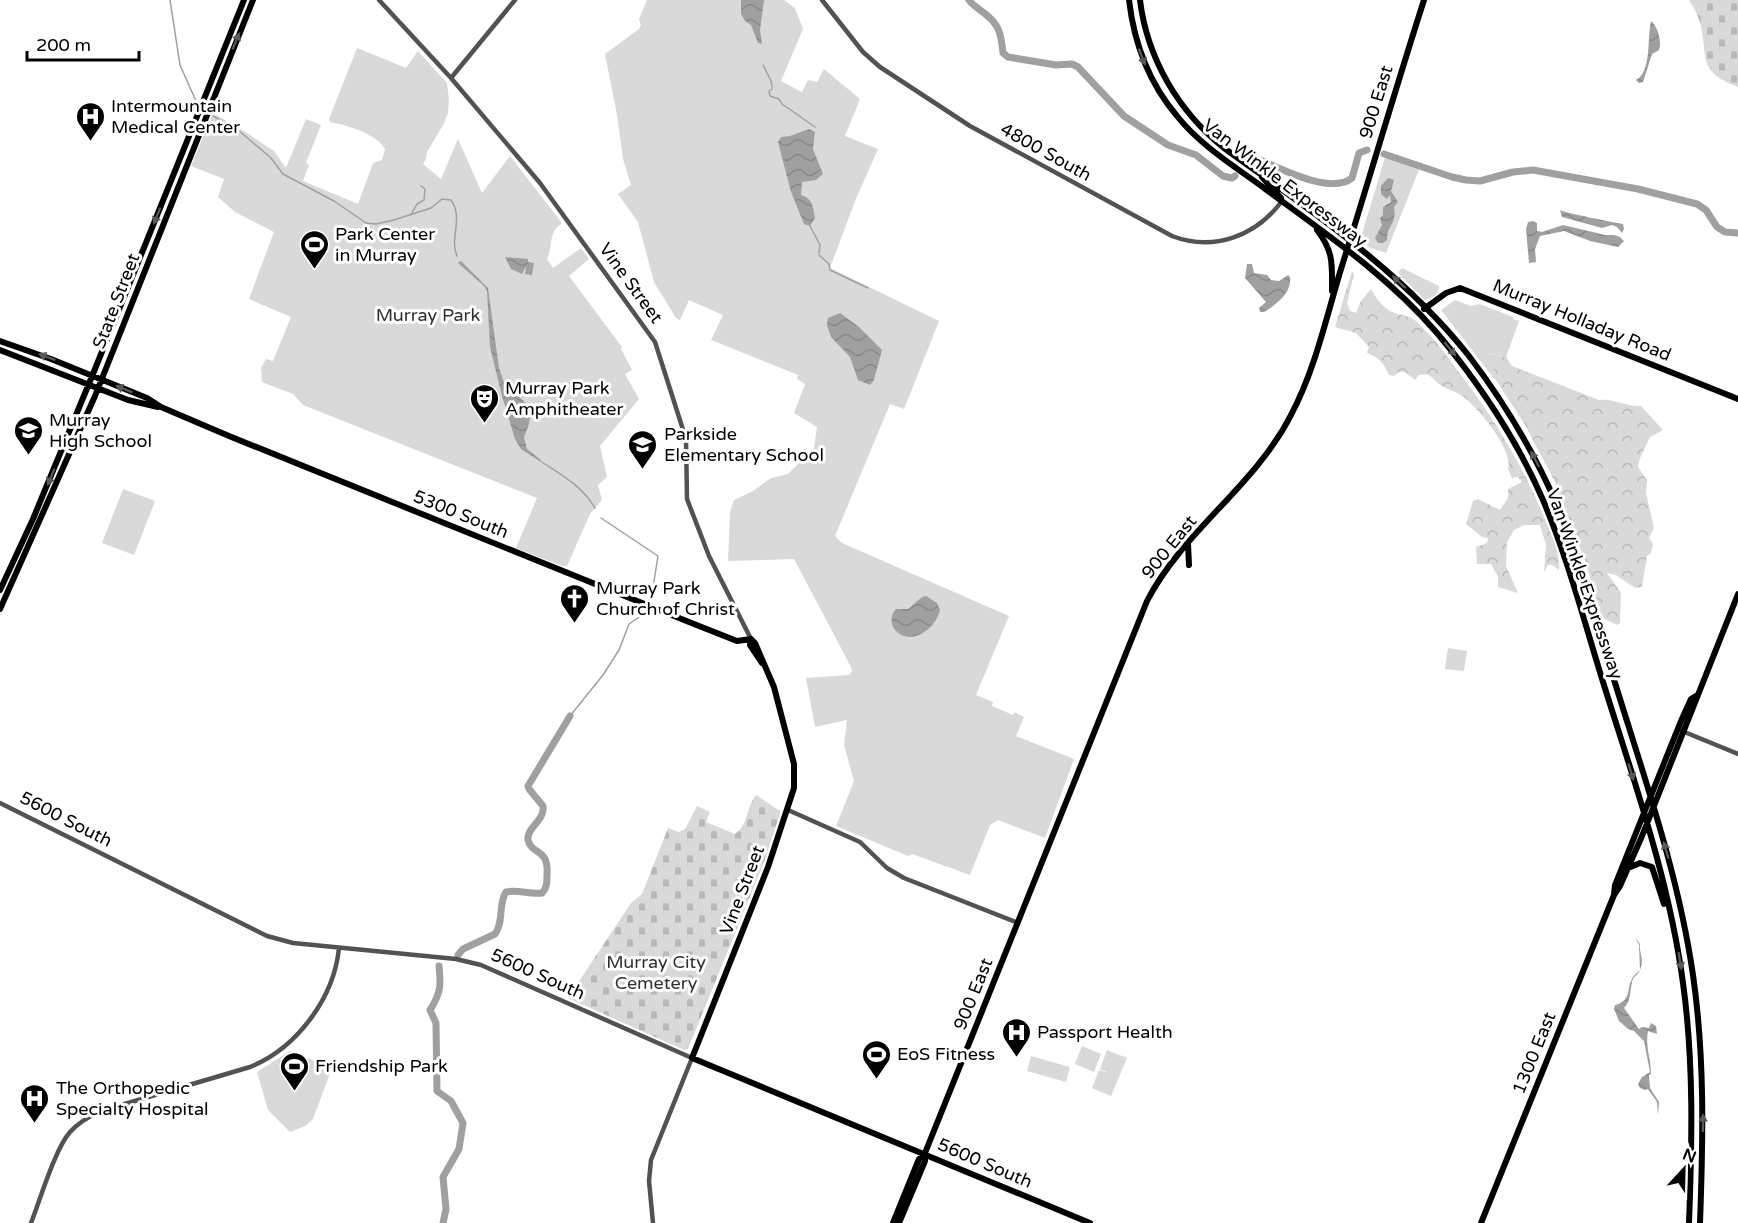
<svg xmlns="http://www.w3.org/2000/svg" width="1738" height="1223" font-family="'Varela Round',sans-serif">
  <defs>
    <pattern id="forest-crowns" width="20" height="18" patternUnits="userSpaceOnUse" patternTransform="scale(1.5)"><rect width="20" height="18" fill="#d9d9d9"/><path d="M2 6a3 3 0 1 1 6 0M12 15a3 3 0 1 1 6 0" fill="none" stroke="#b8b8b8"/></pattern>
    <pattern id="cemetery-stones" width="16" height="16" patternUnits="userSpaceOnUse" patternTransform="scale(1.5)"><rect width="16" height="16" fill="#d9d9d9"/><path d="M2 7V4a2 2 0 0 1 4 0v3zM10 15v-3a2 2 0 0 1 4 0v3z" fill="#b8b8b8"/></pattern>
    <pattern id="water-waves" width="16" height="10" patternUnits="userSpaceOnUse" patternTransform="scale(1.5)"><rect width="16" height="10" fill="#a0a0a0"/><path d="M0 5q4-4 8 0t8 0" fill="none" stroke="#888"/></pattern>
  </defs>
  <rect width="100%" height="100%" fill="#fff"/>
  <path fill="#d9d9d9" d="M 647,0 L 784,0 L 795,8 L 803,29 L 781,81 L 802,92 L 808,80 L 817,82 L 824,69 L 860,99 L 845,136 L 878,149 L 855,201 L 830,268 L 939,321 L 904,409 L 890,404 L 835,536 L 842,543 L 1009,616 L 976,695 L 993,702 L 992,706 L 1013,715 L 1014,712 L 1024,717 L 1016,736 L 1074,759 L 1045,838 L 998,820 L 990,825 L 970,875 L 912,854 L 908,856 L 836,826 L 854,781 L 844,745 L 847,720 L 815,727 L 806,678 L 849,675 L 852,671 L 851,667 L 794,559 L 728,561 L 730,512 L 734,500 L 753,491 L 771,478 L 788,474 L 814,448 L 817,427 L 794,413 L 805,384 L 797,379 L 798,375 L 711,340 L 723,315 L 689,300 L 680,320 L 676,318 L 654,282 L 638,222 L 618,194 L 631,185 L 623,159 L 617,115 L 605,54 L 639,29 L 641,25 L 639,19 Z
    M 357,48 L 406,68 L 418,51 L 447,83 L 449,100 L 448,113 L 443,125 L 427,152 L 426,159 L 423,164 L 441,179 L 458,139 L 482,193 L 510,156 L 562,223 C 547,234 554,244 547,259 L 553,268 L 581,248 L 589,259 L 569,276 L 622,347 L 621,349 L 632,370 L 625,374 L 639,399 L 600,446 L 607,477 L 598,485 L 602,500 L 590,514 L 567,566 L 562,566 L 516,548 L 537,498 L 303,405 L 293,394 L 262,382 L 261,368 L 266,359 L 273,361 L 291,317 L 249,299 L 274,232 L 235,212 L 218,197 L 224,179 L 191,166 L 213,113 L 241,129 L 274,151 L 286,168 L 306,119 L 321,125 L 306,163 L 309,165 L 303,181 L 358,204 L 373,163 L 382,160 L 385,149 C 377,134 347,125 330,122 L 329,119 Z
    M 1386,154 L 1420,167 L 1386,253 L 1368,247 L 1361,237 Z
    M 1402,268 L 1439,286 C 1440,293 1432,299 1425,300 L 1400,275 L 1398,272 Z
    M 1455,300 L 1471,306 L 1480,304 L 1513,317 L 1513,319 L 1519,321 L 1506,357 L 1488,353 L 1493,361 L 1495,380 L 1441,310 Z
    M 123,489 L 155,501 L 134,555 L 102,543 Z
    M 1448,648 L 1467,651 L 1464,671 L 1445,669 Z
    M 1082,1046 L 1101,1054 L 1094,1072 L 1075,1064 Z
    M 1107,1050 L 1127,1058 L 1111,1096 L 1092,1088 L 1099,1070 L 1109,1073 L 1100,1069 Z
    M 290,1051 L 332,1068 L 313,1119 L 305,1126 L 290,1132 L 268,1110 L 257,1072 Z
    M 1031,1056 L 1070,1067 L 1066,1082 L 1027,1071 Z"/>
  <path fill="url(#forest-crowns)" d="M 1352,271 L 1354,274 L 1347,303 L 1350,311 L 1356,313 L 1361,301 L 1371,289 C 1376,298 1382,307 1392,312 C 1401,316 1410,315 1417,322 C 1433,337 1446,354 1458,371 C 1494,418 1524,467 1546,522 C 1552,536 1561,555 1559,570 L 1552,565 L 1548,565 L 1544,572 L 1546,545 L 1540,525 L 1524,525 L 1514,530 L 1507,542 L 1506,566 L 1518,593 L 1498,587 L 1498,577 L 1491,564 L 1477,564 L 1476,547 L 1487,543 L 1488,538 L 1482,537 L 1466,524 L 1473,501 L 1478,499 L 1500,510 L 1508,498 L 1508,489 L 1522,482 L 1518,477 L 1512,478 L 1508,469 C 1514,450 1476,405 1461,395 C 1454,391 1446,389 1439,384 C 1436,382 1432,376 1428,375 C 1425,374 1422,375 1419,375 L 1415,380 L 1405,372 L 1399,372 L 1394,376 L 1389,375 C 1385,364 1378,357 1367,353 L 1369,347 L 1356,333 L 1335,327 Z
    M 1487,353 L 1506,357 L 1512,366 L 1599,400 C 1613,398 1626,407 1641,406 L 1663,430 L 1650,437 L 1640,458 L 1638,467 L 1647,480 L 1646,493 L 1654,528 L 1649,538 L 1653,544 L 1651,553 L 1647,556 L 1642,587 L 1635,588 L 1616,575 L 1607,573 L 1621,593 L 1620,623 L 1617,625 L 1601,617 L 1587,566 L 1555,482 L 1525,425 L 1494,377 L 1493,361 Z"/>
  <path fill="url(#cemetery-stones)" d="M 1689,0 L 1738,0 L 1738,87 C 1698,71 1708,61 1701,26 C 1699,17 1694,8 1689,0 Z
    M 756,795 L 780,811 L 780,814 L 764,862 L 688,1049 L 684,1050 L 568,998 L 631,903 L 642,894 L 668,828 L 679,832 L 685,829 L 697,806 L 710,812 L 706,822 L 735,834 C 750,822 745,809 756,795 Z"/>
  <path fill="url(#water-waves)" d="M 741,0 L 764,0 L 760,30 L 762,44 L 758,43 L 751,25 L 745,21 L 741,14 Z
    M 1651,21 C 1658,27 1662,42 1659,50 L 1652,54 L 1643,82 L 1639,83 L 1636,80 C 1652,72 1647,36 1651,21 Z
    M 809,129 L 815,132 L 813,149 L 823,174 L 816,180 L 802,182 L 801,195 C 813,198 813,208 815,218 L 810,226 L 804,224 L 791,192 L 778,142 L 781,137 L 790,136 Z
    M 1388,178 L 1394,180 L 1391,191 L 1398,202 L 1394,207 C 1397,225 1387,224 1387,240 L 1383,243 L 1378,243 L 1375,238 L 1382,225 L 1380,218 L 1383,215 L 1383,207 L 1391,202 L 1390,195 L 1387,199 L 1381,194 L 1381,186 Z
    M 1560,210 C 1565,213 1613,222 1623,224 L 1624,229 L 1622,233 L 1617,227 L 1612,225 L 1602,228 L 1562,217 Z
    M 1533,221 L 1537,223 L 1537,231 L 1542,232 L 1563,225 L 1605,235 L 1614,235 L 1620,237 L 1624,241 L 1618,247 L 1590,241 L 1564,231 L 1540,236 L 1535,249 L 1536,262 L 1529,263 L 1526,229 L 1528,222 Z
    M 505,257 L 528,259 L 528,262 L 534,263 L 532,275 L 525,274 L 526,266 L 522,274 L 511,269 Z
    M 461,261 L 488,288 L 499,368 L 505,385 L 527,404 L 530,416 L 529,424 L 524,437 L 527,449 L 541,460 L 541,462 L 521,449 L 515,439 L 502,396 L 490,347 L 487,291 L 484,286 L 458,263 Z
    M 1247,264 L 1252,264 L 1254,273 L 1267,275 L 1271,280 L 1279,281 L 1288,275 L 1290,277 C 1292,293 1277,304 1264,312 L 1260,312 L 1259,308 L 1266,302 L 1245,278 Z
    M 840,313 L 859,327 L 882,350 L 874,380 L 870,385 L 858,380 L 850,357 L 831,337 L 827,325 L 828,318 Z
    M 926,596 L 937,603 L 940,610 C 937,624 920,641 904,636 C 891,632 888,617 896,609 L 908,609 L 922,597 Z
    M 1635,937 L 1640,944 C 1639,950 1642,956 1642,962 C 1640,977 1634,974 1632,982 C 1630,991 1631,1001 1624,1008 L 1639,1029 L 1642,1027 L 1649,1028 L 1651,1023 L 1656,1026 L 1657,1034 L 1648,1031 C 1645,1047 1651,1058 1651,1074 L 1649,1075 L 1650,1088 L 1659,1102 L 1658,1115 L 1657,1102 L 1648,1089 L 1645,1090 L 1640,1088 L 1638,1084 L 1642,1077 L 1650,1072 L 1644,1041 L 1634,1031 L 1628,1029 L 1619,1021 L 1614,1009 L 1615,1005 C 1632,1001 1626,988 1633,977 C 1635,974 1638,972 1640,970 L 1639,945 Z"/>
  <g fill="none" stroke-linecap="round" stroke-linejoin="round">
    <path stroke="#a0a0a0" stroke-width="1.5" d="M 170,0 L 180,65 L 196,101
      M 763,65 L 771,81 L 772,87
      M 772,89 L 769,91 L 770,96 L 779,99 L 782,104 L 815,127
      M 213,116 L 238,130 L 271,158 L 283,174 L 334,201 L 366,223 L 376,224 L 394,220 L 431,208 L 442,199 L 451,200 C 464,218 449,238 457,256
      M 411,215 L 417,204 L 424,200 L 425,189 L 421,186
      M 810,226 L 820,245 L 819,253
      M 819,255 L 829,264 L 830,270 L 868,288
      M 542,462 C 563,476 582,486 595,508
      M 601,518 L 658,556 L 651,600
      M 570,716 L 603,675 L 619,650 L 629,624 L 647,612"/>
    <path stroke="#a0a0a0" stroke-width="7" d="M 969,0 C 972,5 976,6 980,10 C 999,23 1001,32 1003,53 L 1008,57 L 1056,65 L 1072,64 L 1078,67 L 1124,116 L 1168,145 L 1196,155 L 1223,176 L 1232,178 L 1235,176
      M 1384,154 L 1452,177 L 1466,180 L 1480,181 L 1513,172 L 1533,170 L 1638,189 L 1697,204 L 1706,210 L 1717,227 L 1725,232 L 1738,233
      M 1249,160 L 1253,158 L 1260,160 C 1282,169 1331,195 1352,178 L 1359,153 L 1367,150
      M 458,955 L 463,949 L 495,934 C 504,923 498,904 506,892 C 518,889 530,895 542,893 C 547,888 547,882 547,875 C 549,847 532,856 528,840 C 526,828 545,821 543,806 L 529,789 L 528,786 L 570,716
      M 439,966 C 441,985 441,993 430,1010 L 436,1023 L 437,1091 L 451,1101 L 463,1123 L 459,1149 L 443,1177 L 446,1209 L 443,1223"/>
    <path stroke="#525252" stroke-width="4.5" d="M 379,0 L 451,78 L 540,183 L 655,342 L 686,439 L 687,499 L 709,556 L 751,639
      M 822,0 L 863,52 L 880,67 L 970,126 L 1172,236 C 1214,252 1256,236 1282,201
      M 451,78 L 515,0
      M 1682,731 L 1738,754
      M 0,803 L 267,936 L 293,943 L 456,959 L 481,965 L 692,1058 L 651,1160 L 649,1181 L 653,1223
      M 788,810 L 860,842 L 887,868 L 904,878 L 1018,923
      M 31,1223 C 40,1200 55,1149 70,1132 C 79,1122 90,1116 101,1111 L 250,1067 C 297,1048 334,998 339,948"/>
    <path stroke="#000" stroke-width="6" d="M 1129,0 C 1134,43 1149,83 1177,116 C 1200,145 1234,166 1264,188 C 1325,233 1387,275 1437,333 C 1479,383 1517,440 1543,500 C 1568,559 1584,621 1603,682 C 1634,781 1669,879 1683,983 C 1694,1063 1692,1142 1689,1223
      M 1140,0 C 1147,58 1178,111 1224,148 C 1311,211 1401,270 1469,356 C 1504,402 1534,452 1557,505 C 1579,559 1594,615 1611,670 C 1642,771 1678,871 1693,975 C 1705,1058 1703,1140 1700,1223
      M 1262,177 L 1281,198
      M 1317,230 C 1334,252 1332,264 1332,291
      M 1424,309 L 1446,293 L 1460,288 L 1738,399
      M 0,341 L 51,359 L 147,398 L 161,407 L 229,436 L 689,622 L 737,641 L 751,639
      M 0,350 L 128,400 L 158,407
      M 1188,544 L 1189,565
      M 0,590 L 33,519 L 95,369 L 244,0
      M 0,609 L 95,396 L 253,0
      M 751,639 L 755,643 L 774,687 L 794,764 L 794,788 L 768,867 L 692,1058 L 1090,1223
      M 751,639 L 750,645 L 762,663
      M 1628,868 L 1640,863 L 1652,867 L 1664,904
      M 1614,894 L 1615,885 L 1681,721 L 1691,699 L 1696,696
      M 893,1223 L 919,1159 L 925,1153
      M 899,1223 L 925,1161 L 925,1153 L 1147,601 C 1183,531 1255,486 1291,415 C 1315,370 1326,318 1341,269 C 1369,180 1395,90 1424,0
      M 1481,1223 L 1614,895 L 1620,886 L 1642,836 L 1738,594"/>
  </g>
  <defs><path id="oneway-solid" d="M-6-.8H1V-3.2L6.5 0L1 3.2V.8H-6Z" transform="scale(1.5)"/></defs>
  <g fill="#595959">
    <use href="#oneway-solid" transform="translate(236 41) rotate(-68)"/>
    <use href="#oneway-solid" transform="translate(1142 57) rotate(69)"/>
    <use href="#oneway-solid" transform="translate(157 216) rotate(112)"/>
    <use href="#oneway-solid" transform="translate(1399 282) rotate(-137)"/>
    <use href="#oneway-solid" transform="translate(1450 349) rotate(51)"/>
    <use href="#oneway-solid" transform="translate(47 357) rotate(-159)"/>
    <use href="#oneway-solid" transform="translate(124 389) rotate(-158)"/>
    <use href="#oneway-solid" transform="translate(1535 459) rotate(-118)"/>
    <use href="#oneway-solid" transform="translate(51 477) rotate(112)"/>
    <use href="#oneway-solid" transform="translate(1631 772) rotate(73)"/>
    <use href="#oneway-solid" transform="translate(1666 850) rotate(-106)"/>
    <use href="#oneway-solid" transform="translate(1680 961) rotate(81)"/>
    <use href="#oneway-solid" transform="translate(1703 1123) rotate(-89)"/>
  </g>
  <defs>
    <symbol id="hospital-pin" viewBox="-11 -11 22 30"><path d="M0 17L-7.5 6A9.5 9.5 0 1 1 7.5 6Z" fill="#000" stroke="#fff"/><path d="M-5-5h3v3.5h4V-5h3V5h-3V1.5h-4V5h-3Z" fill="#fff"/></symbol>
    <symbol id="stadium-pin" viewBox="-11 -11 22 30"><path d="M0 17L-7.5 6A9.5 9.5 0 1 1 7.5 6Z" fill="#000" stroke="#fff"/><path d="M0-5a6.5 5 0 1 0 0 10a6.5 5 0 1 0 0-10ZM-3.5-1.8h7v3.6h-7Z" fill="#fff"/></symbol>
    <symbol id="theatre-pin" viewBox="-11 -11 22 30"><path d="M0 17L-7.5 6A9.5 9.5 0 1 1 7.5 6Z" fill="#000" stroke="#fff"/><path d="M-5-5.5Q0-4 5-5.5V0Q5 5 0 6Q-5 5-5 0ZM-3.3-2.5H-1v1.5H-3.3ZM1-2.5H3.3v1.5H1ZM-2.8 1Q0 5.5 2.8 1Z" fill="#fff"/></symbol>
    <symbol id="school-pin" viewBox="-11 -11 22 30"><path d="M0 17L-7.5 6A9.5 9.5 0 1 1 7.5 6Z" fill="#000" stroke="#fff"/><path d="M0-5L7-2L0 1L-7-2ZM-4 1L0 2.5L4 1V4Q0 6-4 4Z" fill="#fff"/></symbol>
    <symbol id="church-pin" viewBox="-11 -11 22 30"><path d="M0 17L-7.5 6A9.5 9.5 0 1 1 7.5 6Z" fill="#000" stroke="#fff"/><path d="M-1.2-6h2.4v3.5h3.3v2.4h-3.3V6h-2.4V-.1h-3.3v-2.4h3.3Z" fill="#fff"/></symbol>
  </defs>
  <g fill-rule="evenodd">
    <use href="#hospital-pin" x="74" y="100" width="33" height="45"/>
    <use href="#stadium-pin" x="298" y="228" width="33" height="45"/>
    <use href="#theatre-pin" x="468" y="382" width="33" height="45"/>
    <use href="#school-pin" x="12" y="414" width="33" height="45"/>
    <use href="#school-pin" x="626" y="428" width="33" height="45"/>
    <use href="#church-pin" x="558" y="582" width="33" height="45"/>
    <use href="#hospital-pin" x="1000" y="1016" width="33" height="45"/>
    <use href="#stadium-pin" x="860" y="1038" width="33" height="45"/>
    <use href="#stadium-pin" x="278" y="1050" width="33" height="45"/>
    <use href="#hospital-pin" x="18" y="1082" width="33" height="45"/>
  </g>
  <g text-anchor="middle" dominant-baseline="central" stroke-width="6" stroke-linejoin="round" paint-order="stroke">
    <g font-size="18" fill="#000" stroke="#fff">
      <text transform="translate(1376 102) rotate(-73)">900 East</text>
      <text transform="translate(1046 152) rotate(29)">4800 South</text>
      <text transform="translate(1285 183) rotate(37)">Van Winkle Expressway</text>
      <text transform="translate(631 283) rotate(54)">Vine Street</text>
      <text transform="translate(116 301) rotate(-69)">State Street</text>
      <text transform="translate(1582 320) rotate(22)">Murray Holladay Road</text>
      <text transform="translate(461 514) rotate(22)">5300 South</text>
      <text transform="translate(1169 547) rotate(-51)">900 East</text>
      <text transform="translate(1585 584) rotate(71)">Van Winkle Expressway</text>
      <text transform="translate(66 819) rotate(27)">5600 South</text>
      <text transform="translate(742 890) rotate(-69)">Vine Street</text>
      <text transform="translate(538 974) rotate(24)">5600 South</text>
      <text transform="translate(973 994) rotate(-68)">900 East</text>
      <text transform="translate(1534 1053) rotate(-68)">1300 East</text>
      <text transform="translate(985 1163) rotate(23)">5600 South</text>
    </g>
    <g font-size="18" fill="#000" stroke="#fff" text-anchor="start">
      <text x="111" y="106">Intermountain<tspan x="111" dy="21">Medical Center</tspan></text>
      <text x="335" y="234">Park Center<tspan x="335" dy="21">in Murray</tspan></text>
      <text x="505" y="388">Murray Park<tspan x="505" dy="21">Amphitheater</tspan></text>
      <text x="49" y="420">Murray<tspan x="49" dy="21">High School</tspan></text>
      <text x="664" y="434">Parkside<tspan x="664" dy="21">Elementary School</tspan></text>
      <text x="596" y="588">Murray Park<tspan x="596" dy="21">Church of Christ</tspan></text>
      <text x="1037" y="1032">Passport Health</text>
      <text x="897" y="1054">EoS Fitness</text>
      <text x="315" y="1066">Friendship Park</text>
      <text x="56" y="1088">The Orthopedic<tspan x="56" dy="21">Specialty Hospital</tspan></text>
    </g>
    <g font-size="18" fill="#303030" stroke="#fff">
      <text x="428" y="315">Murray Park</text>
      <text x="656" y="962">Murray City<tspan x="656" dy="21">Cemetery</tspan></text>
    </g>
  </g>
  <g transform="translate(1684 1169) rotate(22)" stroke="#ffffff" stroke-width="4.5" paint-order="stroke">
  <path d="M0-4.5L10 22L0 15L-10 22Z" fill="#000000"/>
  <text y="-9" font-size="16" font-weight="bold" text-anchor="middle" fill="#000000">N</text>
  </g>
  <path d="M27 51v9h112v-9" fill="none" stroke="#000000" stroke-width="3"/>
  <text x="36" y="51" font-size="18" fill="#000000" stroke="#ffffff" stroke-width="4.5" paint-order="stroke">200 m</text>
</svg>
